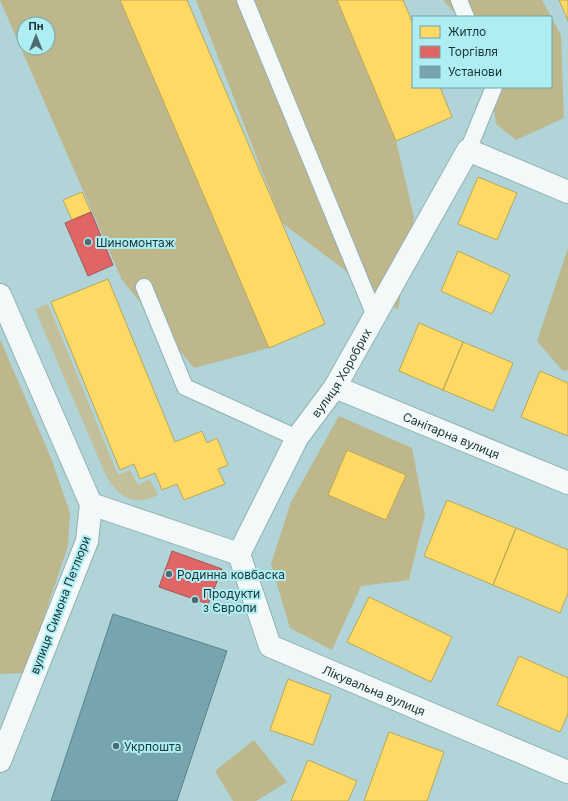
<svg xmlns="http://www.w3.org/2000/svg" width="568" height="801" font-family="Inter,sans-serif">
  <rect width="100%" height="100%" fill="#b0d4d7"/>
  <path fill="#c3bf9a" d="M 48,304 L 118,475 L 130,470 L 138,485 L 150,479 L 158,495 C 134,507 119,497 106,476 L 35,309 Z"/>
  <path fill="#beb78c" fill-rule="evenodd" d="M 0,0 L 120,0 L 269,348 L 194,368 L 122,280 ZM 24,24 L 48,24 L 48,48 L 24,48 Z
    M 196,0 L 337,0 L 396,141 L 414,217 L 398,310 L 282,223 Z
    M 443,0 L 542,0 L 561,35 L 564,118 L 516,140 L 496,124 L 491,87 L 551,87 L 551,17 L 458,17 Z
    M 568,248 L 568,371 L 562,370 L 537,341 Z
    M 0,339 L 51,458 L 70,513 L 68,546 L 25,673 L 0,674 Z
    M 339,416 L 412,448 L 425,515 L 409,580 L 361,586 L 332,650 L 290,628 L 271,564 L 291,502 Z
    M 254,740 L 287,782 L 256,801 L 233,801 L 215,771 Z"/>
  <path fill="#ffd966" stroke="#baa757" d="M 120,0 L 187,0 L 325,324 L 269,348 Z
    M 337,0 L 403,0 L 413,24 L 413,87 L 440,87 L 452,117 L 396,141 Z
    M 559,0 L 568,0 L 568,21 L 567,18 Z
    M 478,177 L 517,193 L 497,240 L 458,224 Z
    M 82,192 L 91,212 L 72,220 L 63,200 Z
    M 458,251 L 510,275 L 492,314 L 441,291 Z
    M 108,279 L 175,442 L 202,431 L 207,443 L 217,438 L 228,465 L 218,469 L 225,484 L 184,500 L 177,484 L 162,490 L 155,473 L 140,479 L 134,464 L 120,470 L 51,302 Z
    M 419,323 L 463,342 L 443,390 L 399,371 Z
    M 463,342 L 513,363 L 493,411 L 443,390 Z
    M 540,371 L 568,383 L 568,436 L 521,417 Z
    M 347,450 L 406,475 L 386,520 L 328,495 Z
    M 447,500 L 516,528 L 493,585 L 424,556 Z
    M 516,528 L 568,550 L 568,593 L 560,613 L 493,585 Z
    M 369,597 L 452,637 L 431,682 L 347,642 Z
    M 519,656 L 568,678 L 568,714 L 560,732 L 497,705 Z
    M 288,679 L 331,695 L 313,745 L 270,730 Z
    M 389,732 L 444,752 L 427,801 L 364,801 Z
    M 308,760 L 357,781 L 348,801 L 291,801 Z"/>
  <path fill="#e06666" stroke="#a45757" d="M 91,212 L 113,265 L 88,276 L 65,223 Z
    M 172,551 L 222,569 L 208,604 L 159,587 Z"/>
  <path fill="#76a5af" stroke="#5a838a" d="M 113,614 L 227,651 L 177,801 L 51,801 Z"/>
  <g fill="none" stroke-linecap="round" stroke-linejoin="round">
    <defs>
      <path id="service" d="M 245,0 L 375,316
        M 459,0 L 466,17
        M 468,150 L 494,87
        M 144,287 L 185,387 L 297,438"/>
      <g id="minor">
        <path id="s1" d="M 335,387 L 568,483"/>
        <path id="s2" d="M 91,504 L 239,554 L 297,438 L 335,387 L 468,150 L 568,192"/>
        <path id="s3" d="M 239,554 L 270,646 L 568,772"/>
      </g>
      <path id="tertiary" d="M 0,295 L 91,504 L 87,541 L 0,761"/>
    </defs>
    <use href="#service" stroke="#93b0b2" stroke-width="18"/>
    <use href="#minor" stroke="#93b0b2" stroke-width="24"/>
    <use href="#tertiary" stroke="#93b0b2" stroke-width="24"/>
    <use href="#service" stroke="#f3f9f9" stroke-width="16"/>
    <use href="#minor" stroke="#f3f9f9" stroke-width="22"/>
    <use href="#tertiary" stroke="#f3f9f9" stroke-width="22"/>
  </g>
  <g fill="#4d6b6e" stroke="#aeeef3" stroke-width="1.5">
    <circle cx="88" cy="242" r="4"/>
    <circle cx="169" cy="574" r="4"/>
    <circle cx="195" cy="600" r="4"/>
    <circle cx="116" cy="746" r="4"/>
  </g>
  <g text-anchor="middle" dominant-baseline="central" stroke-width="4" stroke-linejoin="round" paint-order="stroke">
    <g font-size="12" fill="#183335" stroke="#aeeef3" text-anchor="start">
      <text x="96" y="242">Шиномонтаж</text>
      <text x="177" y="574">Родинна ковбаска</text>
      <text x="203" y="593">Продукти<tspan x="203" dy="14">з Європи</tspan></text>
      <text x="124" y="746">Укрпошта</text>
    </g>
    <g font-size="12" fill="#183335" stroke="#aeeef3">
      <text stroke="none"><textPath href="#s2" startOffset="365">вулиця Хоробрих</textPath></text>
      <text stroke="none"><textPath href="#s1" startOffset="126">Санітарна вулиця</textPath></text>
      <text transform="translate(60 605) rotate(-69)">вулиця Симона Петлюри</text>
      <text stroke="none"><textPath href="#s3" startOffset="210">Лікувальна вулиця</textPath></text>
    </g>
  </g>
  <rect x="412" y="16" width="140" height="72" fill="#aeeef3" stroke="#72a3a7"/>
  <rect x="420" y="26" width="20" height="12" fill="#ffd966" stroke="#72a3a7"/>
  <text x="448" y="36" font-size="12" fill="#183335">Житло</text>
  <rect x="420" y="46" width="20" height="12" fill="#e06666" stroke="#72a3a7"/>
  <text x="448" y="56" font-size="12" fill="#183335">Торгівля</text>
  <rect x="420" y="66" width="20" height="12" fill="#76a5af" stroke="#72a3a7"/>
  <text x="448" y="76" font-size="12" fill="#183335">Установи</text>
  <g transform="translate(36 36)"><circle r="19" fill="#aeeef3" stroke="#72a3a7"/>
  <path d="M0-3L7 15L0 10L-7 15Z" fill="#4d6b6e"/>
  <text y="-6" font-size="11" font-weight="bold" text-anchor="middle" fill="#183335">Пн</text>
  </g>
</svg>
